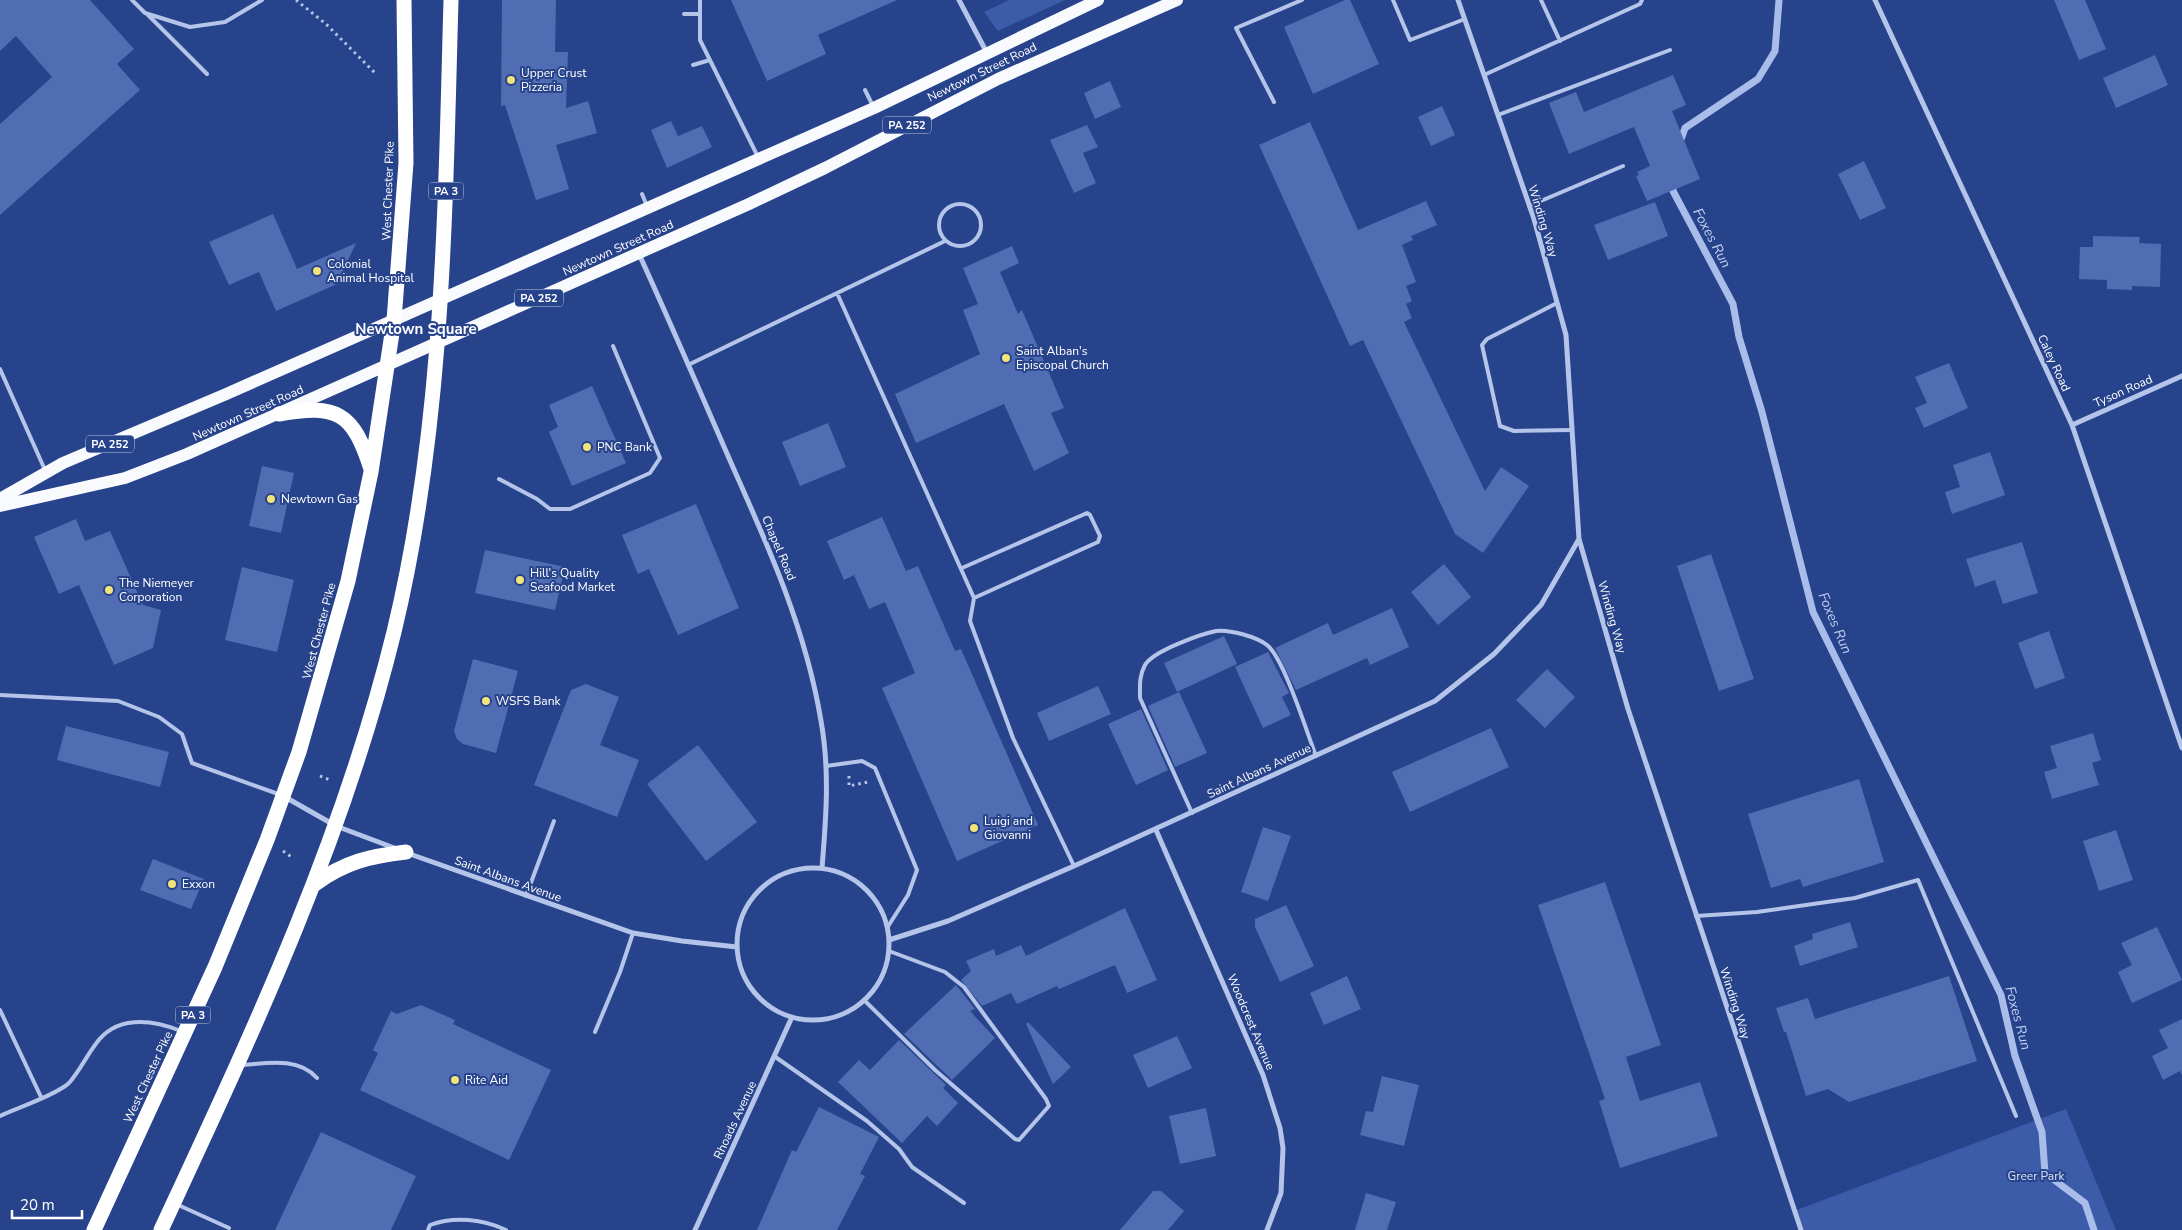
<svg xmlns="http://www.w3.org/2000/svg" width="2182" height="1230" font-family="'Nunito Sans',sans-serif">
  <rect width="100%" height="100%" fill="#27438b"/>
  <path fill="#3c5ba8" d="M 1009,0 L 1065,0 L 998,31 L 984,12 Z
    M 2066,1109 L 2116,1230 L 1799,1230 L 1794,1211 Z"/>
  <g fill="none" stroke-linecap="round" stroke-linejoin="round">
    <path stroke="#aabdea" stroke-width="7" d="M 1679,145 L 1685,128 L 1758,79 L 1775,51 L 1779,0
      M 1674,183 L 1673,191 L 1733,304 L 1739,337 L 1762,412 L 1813,612 L 2001,995 L 2015,1056 L 2042,1132 L 2045,1173 L 2085,1203 L 2094,1230"/>
  </g>
  <path fill="#506cb2" d="M 0,0 L 90,0 L 134,49 L 117,64 L 140,90 L 0,215 L 0,124 L 52,77 L 16,36 L 0,51 Z
    M 502,0 L 556,0 L 555,52 L 568,52 L 566,108 L 588,101 L 597,133 L 556,145 L 569,189 L 536,200 L 505,105 L 501,106 Z
    M 731,0 L 897,0 L 818,35 L 826,54 L 767,81 Z
    M 1345,0 L 1350,0 L 1379,64 L 1313,94 L 1284,27 Z
    M 2054,0 L 2085,0 L 2106,49 L 2079,60 Z
    M 2155,55 L 2168,85 L 2116,108 L 2103,78 Z
    M 1673,75 L 1686,105 L 1672,111 L 1700,179 L 1647,201 L 1636,176 L 1639,175 L 1637,172 L 1650,166 L 1634,127 L 1569,154 L 1549,103 L 1576,92 L 1584,112 Z
    M 1110,81 L 1121,107 L 1095,119 L 1084,93 Z
    M 1442,106 L 1455,135 L 1431,146 L 1418,117 Z
    M 671,121 L 678,136 L 702,126 L 712,147 L 667,168 L 651,130 Z
    M 1310,122 L 1358,230 L 1426,201 L 1437,225 L 1411,236 L 1413,240 L 1402,245 L 1416,282 L 1406,286 L 1412,301 L 1406,304 L 1412,318 L 1404,322 L 1485,491 L 1501,467 L 1529,486 L 1483,553 L 1455,534 L 1363,340 L 1350,346 L 1259,145 Z
    M 1087,125 L 1098,147 L 1083,153 L 1096,183 L 1074,193 L 1050,140 Z
    M 1864,161 L 1886,208 L 1860,220 L 1838,174 Z
    M 1655,202 L 1668,236 L 1608,260 L 1594,225 Z
    M 273,214 L 297,269 L 356,243 L 337,284 L 276,311 L 259,272 L 229,285 L 209,242 Z
    M 2093,236 L 2140,237 L 2139,243 L 2161,244 L 2160,287 L 2132,286 L 2132,290 L 2107,289 L 2107,280 L 2079,279 L 2080,247 L 2093,247 Z
    M 1012,246 L 1019,263 L 1000,272 L 1018,314 L 1022,310 L 1064,408 L 1051,413 L 1069,453 L 1034,471 L 1004,404 L 916,443 L 895,394 L 980,354 L 963,310 L 978,304 L 963,268 Z
    M 1949,363 L 1968,408 L 1924,428 L 1915,408 L 1927,403 L 1915,377 Z
    M 592,386 L 626,463 L 572,486 L 549,432 L 558,427 L 549,405 Z
    M 828,423 L 846,467 L 800,486 L 782,442 Z
    M 1990,452 L 2005,495 L 1952,514 L 1945,492 L 1960,487 L 1953,465 Z
    M 262,466 L 294,473 L 281,533 L 249,526 Z
    M 696,504 L 739,608 L 678,635 L 649,569 L 638,574 L 622,535 Z
    M 882,517 L 906,571 L 918,566 L 955,651 L 961,649 L 1038,825 L 957,861 L 882,688 L 915,673 L 885,602 L 869,609 L 854,575 L 844,580 L 827,541 Z
    M 76,519 L 85,541 L 110,531 L 143,605 L 161,610 L 153,648 L 114,665 L 79,585 L 59,594 L 34,537 Z
    M 2022,542 L 2038,593 L 2003,604 L 1995,580 L 1975,587 L 1966,559 Z
    M 485,550 L 565,567 L 555,610 L 475,593 Z
    M 1711,554 L 1754,679 L 1719,691 L 1677,566 Z
    M 1444,564 L 1471,597 L 1438,625 L 1411,592 Z
    M 242,567 L 294,580 L 277,652 L 225,640 Z
    M 1392,608 L 1409,647 L 1370,665 L 1367,658 L 1296,690 L 1275,648 L 1328,623 L 1333,635 Z
    M 2049,631 L 2065,678 L 2035,689 L 2018,643 Z
    M 1224,636 L 1237,664 L 1177,692 L 1164,663 Z
    M 1268,652 L 1289,693 L 1282,697 L 1291,715 L 1263,728 L 1235,667 Z
    M 473,659 L 518,671 L 496,753 L 463,744 L 457,739 L 454,731 Z
    M 1547,669 L 1575,697 L 1545,728 L 1516,700 Z
    M 586,684 L 619,697 L 600,745 L 639,760 L 617,817 L 534,785 L 571,690 Z
    M 1098,686 L 1111,714 L 1049,741 L 1037,713 Z
    M 1179,692 L 1207,753 L 1175,767 L 1148,706 Z
    M 1141,709 L 1168,770 L 1136,785 L 1108,724 Z
    M 66,726 L 169,752 L 160,787 L 57,760 Z
    M 1491,728 L 1509,767 L 1410,812 L 1392,772 Z
    M 2093,733 L 2101,760 L 2092,763 L 2099,785 L 2052,799 L 2044,772 L 2057,768 L 2050,746 Z
    M 698,745 L 757,822 L 706,861 L 647,784 Z
    M 1859,779 L 1884,862 L 1803,887 L 1800,879 L 1771,888 L 1748,814 Z
    M 1263,827 L 1291,836 L 1268,901 L 1241,892 Z
    M 2116,830 L 2133,880 L 2099,891 L 2083,841 Z
    M 153,859 L 204,879 L 191,909 L 140,890 Z
    M 1605,882 L 1661,1045 L 1626,1057 L 1640,1101 L 1700,1082 L 1718,1136 L 1620,1168 L 1599,1101 L 1605,1099 L 1538,905 Z
    M 1286,905 L 1314,966 L 1280,982 L 1255,927 L 1255,919 Z
    M 1125,908 L 1157,980 L 1127,993 L 1115,965 L 1059,989 L 1057,986 L 1017,1004 L 1011,993 L 982,1006 L 961,980 L 971,971 L 966,961 L 994,949 L 996,956 L 1021,945 L 1026,956 Z
    M 1850,922 L 1858,947 L 1800,966 L 1794,946 L 1813,939 L 1812,934 Z
    M 2157,927 L 2182,980 L 2132,1003 L 2118,972 L 2132,965 L 2121,943 Z
    M 1347,976 L 1361,1009 L 1324,1025 L 1310,993 Z
    M 1949,976 L 1977,1061 L 1849,1102 L 1828,1089 L 1806,1096 L 1786,1032 L 1784,1032 L 1776,1008 L 1808,998 L 1815,1019 Z
    M 956,985 L 975,1009 L 970,1011 L 995,1038 L 952,1080 L 904,1034 Z
    M 421,1005 L 455,1020 L 453,1024 L 551,1070 L 509,1160 L 360,1090 L 378,1053 L 373,1050 L 391,1011 L 397,1014 Z
    M 2182,1019 L 2182,1075 L 2180,1071 L 2163,1080 L 2152,1056 L 2168,1048 L 2159,1030 Z
    M 1028,1022 L 1071,1067 L 1053,1084 L 1026,1024 Z
    M 1177,1036 L 1192,1068 L 1148,1088 L 1133,1055 Z
    M 899,1040 L 946,1085 L 943,1088 L 958,1103 L 937,1126 L 927,1116 L 902,1143 L 838,1082 L 859,1060 L 870,1070 Z
    M 1382,1076 L 1419,1085 L 1404,1146 L 1360,1135 L 1366,1111 L 1373,1112 Z
    M 819,1107 L 879,1137 L 860,1174 L 865,1176 L 837,1230 L 757,1230 L 792,1150 L 796,1152 Z
    M 1206,1108 L 1216,1156 L 1180,1164 L 1169,1116 Z
    M 321,1132 L 416,1176 L 391,1230 L 275,1230 Z
    M 1153,1191 L 1161,1191 L 1184,1211 L 1168,1230 L 1120,1230 Z
    M 1366,1193 L 1396,1202 L 1387,1230 L 1355,1230 Z"/>
  <g fill="none" stroke-linecap="round" stroke-linejoin="round">
    <path stroke="#b5c5ea" stroke-width="3" stroke-dasharray="2.5 4" stroke-linecap="butt" d="M 296,0 L 326,24 L 375,73
      M 320,776 L 330,780
      M 849,776 L 849,786 L 868,782
      M 283,851 L 293,858"/>
    <path stroke="#b5c5ea" stroke-width="4" d="M 132,0 L 145,13 L 190,27 L 225,22 L 262,0
      M 700,0 L 700,40 L 758,157
      M 1393,0 L 1410,40 L 1465,19
      M 1541,0 L 1560,41
      M 147,14 L 207,74
      M 684,14 L 700,14
      M 693,65 L 710,60
      M 1484,75 L 1640,4 L 1642,0
      M 865,90 L 873,106
      M 1274,102 L 1236,28 L 1302,0
      M 1498,115 L 1670,50
      M 642,194 L 647,206
      M939 225a21 21 0 1 1 42 0a21 21 0 1 1-42 0Z
      M 1529,206 L 1623,166
      M 837,293 L 974,598 L 1098,542 L 1100,536 L 1090,515 L 1087,513 L 962,568
      M 1557,303 L 1487,339 L 1482,345 L 1500,426 L 1514,431 L 1572,430
      M 688,365 L 945,241
      M 0,369 L 45,470
      M 499,479 L 537,499 L 550,509 L 570,509 L 650,473 L 660,458 L 613,346
      M 974,598 L 970,621 L 1013,738 L 1074,866
      M 0,695 L 118,701 L 159,717 L 182,734 L 192,763 L 281,795
      M 826,766 L 862,761 L 875,768 L 917,870 L 908,895 L 887,928
      M 1192,813 L 1140,698 C 1140,685 1139,676 1145,665 C 1153,651 1201,634 1216,631 C 1229,629 1257,637 1267,645 C 1284,658 1307,733 1316,756
      M 526,896 L 554,821
      M 1696,916 L 1757,912 L 1855,898 L 1918,880 L 2016,1116
      M 864,1000 L 935,1070 L 1015,1139 L 1019,1140 L 1049,1106 L 1046,1099 L 964,987 L 945,972 L 889,951
      M 0,1010 L 41,1097
      M 595,1032 L 620,972 L 633,933
      M 774,1056 L 867,1121 L 899,1149 L 912,1167 L 964,1203
      M 242,1065 C 268,1063 298,1057 317,1078
      M 0,1116 C 17,1108 56,1095 69,1083 C 79,1072 86,1057 95,1045 C 115,1015 151,1019 181,1031
      M 176,1204 L 229,1228
      M 428,1230 L 430,1225 C 454,1216 483,1219 506,1230"/>
    <path stroke="#b5c5ea" stroke-width="5" d="M 959,0 L 987,53
      M 1458,0 L 1534,219 L 1566,335 L 1579,539 L 1628,709 L 1801,1230
      M 1875,0 L 2072,425 L 2182,748
      M 639,254 C 671,324 701,394 732,465 C 769,548 806,630 821,721 C 830,771 826,819 822,868
      M 2072,425 L 2182,376
      M 285,797 L 336,826 L 397,849
      M 1156,830 L 1263,1075 L 1280,1128 L 1283,1148 L 1281,1193 L 1267,1230
      M 407,853 L 633,933 L 682,941 L 737,947
      M737 944a76 76 0 1 1 152 0a76 76 0 1 1-152 0Z
      M 889,940 L 948,921 L 1074,866 L 1435,701 L 1494,654 L 1541,605 L 1579,539
      M 695,1230 L 792,1017"/>
    <path stroke="#f9fafe" stroke-width="12" d="M 0,499 L 63,463 L 224,395 L 874,108 L 1098,0
      M 0,506 L 125,478 L 187,454 L 749,204 L 825,168 L 998,79 L 1177,0"/>
    <path stroke="#fff" stroke-width="15" d="M 279,414 C 337,404 353,412 371,469
      M 315,884 C 344,862 371,856 406,852
      M 94,1230 L 215,967 L 267,840 L 299,752 L 348,581 L 371,472 L 394,320 L 406,163 L 404,0
      M 161,1230 C 252,1034 342,844 394,632 C 444,425 445,212 451,0"/>
  </g>
  <g fill="#f2e37b" stroke="#27438b" stroke-width="2">
    <circle cx="511" cy="80" r="5"/>
    <circle cx="317" cy="271" r="5"/>
    <circle cx="1006" cy="358" r="5"/>
    <circle cx="587" cy="447" r="5"/>
    <circle cx="271" cy="499" r="5"/>
    <circle cx="520" cy="580" r="5"/>
    <circle cx="109" cy="590" r="5"/>
    <circle cx="486" cy="701" r="5"/>
    <circle cx="974" cy="828" r="5"/>
    <circle cx="172" cy="884" r="5"/>
    <circle cx="455" cy="1080" r="5"/>
  </g>
  <g text-anchor="middle" dominant-baseline="central" stroke-width="4" stroke-linejoin="round" paint-order="stroke">
    <g fill="#27438b" stroke="#bec7dc" stroke-width="1">
      <rect x="883" y="116.5" width="48" height="17" rx="4"/>
      <rect x="428.5" y="182.5" width="35" height="17" rx="4"/>
      <rect x="515" y="289.5" width="48" height="17" rx="4"/>
      <rect x="86" y="435.5" width="48" height="17" rx="4"/>
      <rect x="175.5" y="1006.5" width="35" height="17" rx="4"/>
    </g>
    <g font-size="11" font-weight="bold" fill="#fff">
      <text x="907" y="125">PA 252</text>
      <text x="446" y="191">PA 3</text>
      <text x="539" y="298">PA 252</text>
      <text x="110" y="444">PA 252</text>
      <text x="193" y="1015">PA 3</text>
    </g>
    <g font-size="12" fill="#fff" stroke="#27438b">
      <text transform="translate(982 72) rotate(-26)">Newtown Street Road</text>
      <text transform="translate(388 191) rotate(-88)">West Chester Pike</text>
      <text transform="translate(1543 221) rotate(73)">Winding Way</text>
      <text transform="translate(618 248) rotate(-24)">Newtown Street Road</text>
      <text transform="translate(2054 363) rotate(65)">Caley Road</text>
      <text transform="translate(2123 391) rotate(-24)">Tyson Road</text>
      <text transform="translate(248 413) rotate(-24)">Newtown Street Road</text>
      <text transform="translate(779 548) rotate(67)">Chapel Road</text>
      <text transform="translate(1612 617) rotate(74)">Winding Way</text>
      <text transform="translate(319 631) rotate(-75)">West Chester Pike</text>
      <text transform="translate(1259 771) rotate(-25)">Saint Albans Avenue</text>
      <text transform="translate(508 879) rotate(20)">Saint Albans Avenue</text>
      <text transform="translate(1735 1003) rotate(72)">Winding Way</text>
      <text transform="translate(1251 1022) rotate(67)">Woodcrest Avenue</text>
      <text transform="translate(148 1077) rotate(-65)">West Chester Pike</text>
      <text transform="translate(735 1120) rotate(-65)">Rhoads Avenue</text>
    </g>
    <g font-size="12" fill="#fff" stroke="#27438b" text-anchor="start">
      <text x="521" y="73">Upper Crust<tspan x="521" dy="14">Pizzeria</tspan></text>
      <text x="327" y="264">Colonial<tspan x="327" dy="14">Animal Hospital</tspan></text>
      <text x="1016" y="351">Saint Alban's<tspan x="1016" dy="14">Episcopal Church</tspan></text>
      <text x="597" y="447">PNC Bank</text>
      <text x="281" y="499">Newtown Gas</text>
      <text x="530" y="573">Hill's Quality<tspan x="530" dy="14">Seafood Market</tspan></text>
      <text x="119" y="583">The Niemeyer<tspan x="119" dy="14">Corporation</tspan></text>
      <text x="496" y="701">WSFS Bank</text>
      <text x="984" y="821">Luigi and<tspan x="984" dy="14">Giovanni</tspan></text>
      <text x="182" y="884">Exxon</text>
      <text x="465" y="1080">Rite Aid</text>
    </g>
    <g font-size="12" fill="#dae2f8" stroke="#27438b">
      <text x="2036" y="1176">Greer Park</text>
    </g>
    <g font-size="14" font-style="italic" fill="#c1cff1" stroke="#27438b">
      <text transform="translate(1712 238) rotate(62)">Foxes Run</text>
      <text transform="translate(1835 623) rotate(67)">Foxes Run</text>
      <text transform="translate(2018 1018) rotate(75)">Foxes Run</text>
    </g>
    <g font-size="15" font-weight="bold" fill="#fff" stroke="#27438b">
      <text x="416" y="329">Newtown Square</text>
    </g>
  </g>
  <path d="M12 1210v8h70v-8" fill="none" stroke="#ffffff" stroke-width="2.5"/>
  <text x="20" y="1210" font-size="15" fill="#ffffff" stroke="#27438b" stroke-width="4" paint-order="stroke">20 m</text>
</svg>
